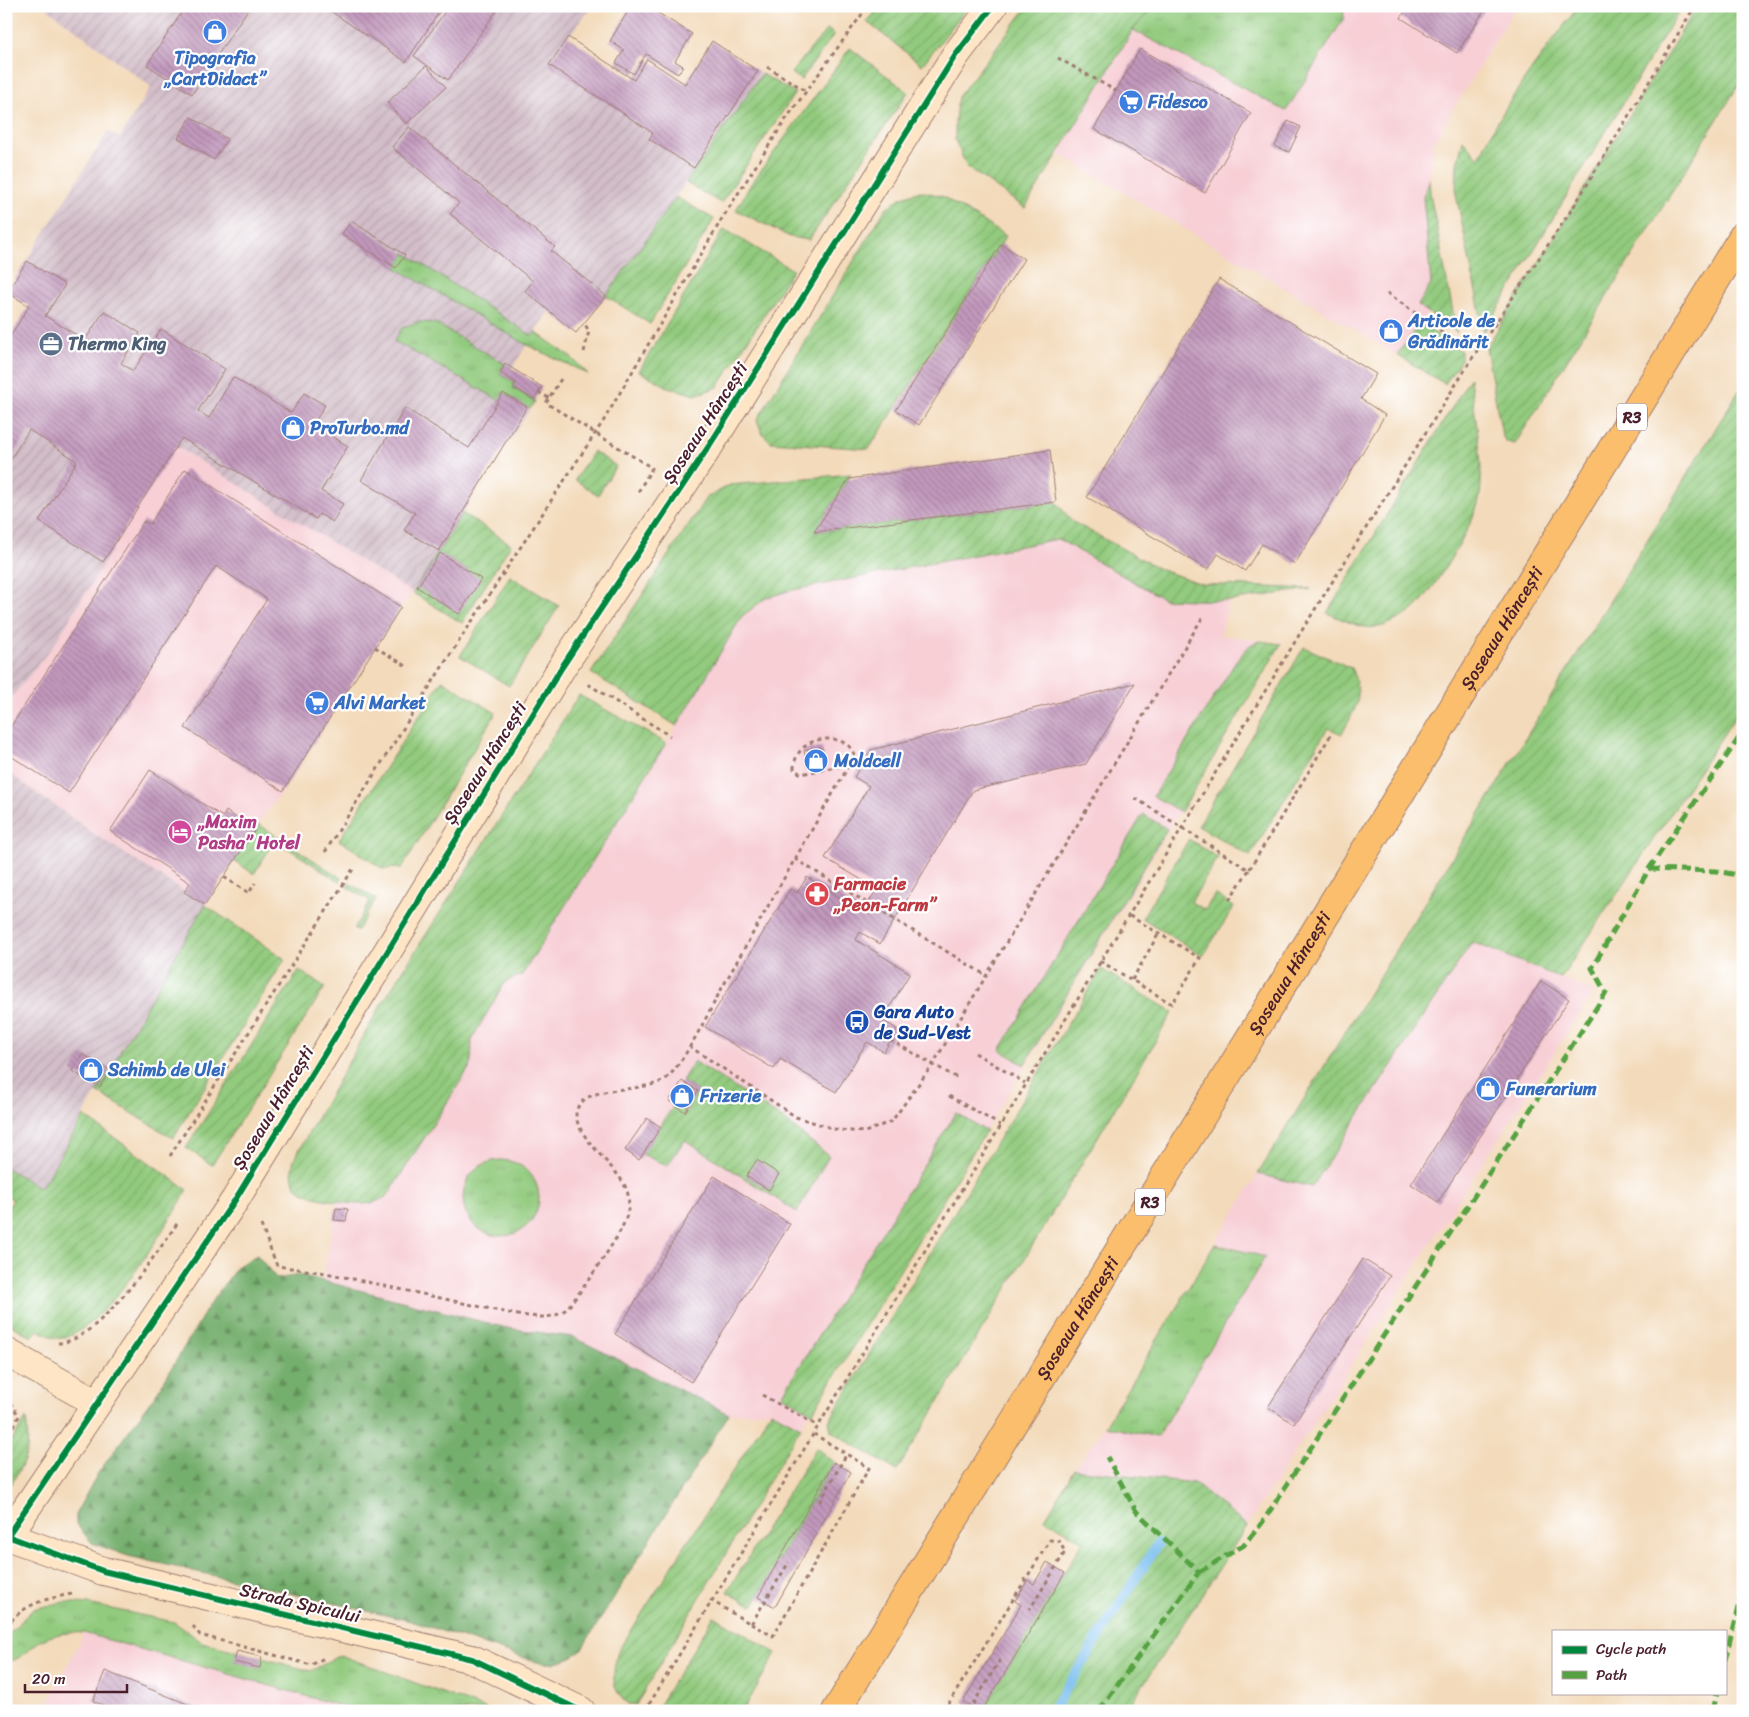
<svg xmlns="http://www.w3.org/2000/svg" width="1749" height="1717" font-family="Sriracha,sans-serif">
  <defs>
    <pattern id="industrial-furrows" width="10" height="10" patternUnits="userSpaceOnUse" patternTransform="scale(1.25)"><rect width="10" height="10" fill="#d2bdc8"/><path d="M-1 1l2-2M0 10L10 0M9 11l2-2" fill="none" stroke="#b6a2ac"/></pattern>
    <pattern id="grass-tufts" width="24" height="20" patternUnits="userSpaceOnUse" patternTransform="scale(1.25)"><rect width="24" height="20" fill="#92cb7e"/><path d="M3 7l-1-3M5 7V3M7 7l1-3M15 17l-1-3M17 17v-4M19 17l1-3" fill="none" stroke="#7fae6d"/></pattern>
    <pattern id="forest-firs" width="22" height="20" patternUnits="userSpaceOnUse" patternTransform="scale(1.25)"><rect width="22" height="20" fill="#75af6d"/><path d="M5 1l3.5 6h-7zM16 11l3.5 6h-7z" fill="#628e5a"/></pattern>
    <pattern id="garden-furrows" width="10" height="10" patternUnits="userSpaceOnUse" patternTransform="scale(1.25)"><rect width="10" height="10" fill="#92cb7e"/><path d="M-1 1l2-2M0 10L10 0M9 11l2-2" fill="none" stroke="#7fae6d"/></pattern>
    <pattern id="building-back-hatch" width="6" height="6" patternUnits="userSpaceOnUse" patternTransform="scale(1.25)"><rect width="6" height="6" fill="#c299bd"/><path d="M-1 5l2 2M0 0l6 6M5-1l2 2" fill="none" stroke="#a07c9a"/></pattern>
  </defs>
  <rect width="100%" height="100%" fill="#fff"/>
  <filter id="ink" filterUnits="userSpaceOnUse"><feTurbulence type="fractalNoise" baseFrequency=".02" numOctaves="2"/><feDisplacementMap in="SourceGraphic" scale="10" xChannelSelector="R" yChannelSelector="G"/><feConvolveMatrix kernelMatrix="1 2 1 2 8 2 1 2 1" color-interpolation-filters="sRGB"/></filter>
  <filter id="wash" filterUnits="userSpaceOnUse"><feTurbulence type="fractalNoise" baseFrequency=".0096" numOctaves="4" result="noise"/><feDisplacementMap in="SourceGraphic" scale="20" xChannelSelector="R" yChannelSelector="G"/><feGaussianBlur stdDeviation="1.12" result="paint"/><feColorMatrix in="noise" values="0 0 0 0 0 0 0 0 0 0 0 0 0 0 0 0 0 1.4 0 .05"/><feComposite in="paint" operator="in"/></filter>
  <g filter="url(#wash)">
    <rect width="100%" height="100%" fill="#f3daba"/>
    <path fill="#f7cfd5" d="M 1153,6 L 1517,6 L 1453,109 L 1434,143 L 1429,178 L 1430,193 L 1447,285 L 1397,355 L 1059,154 L 1133,30 Z
      M 176,445 L 413,593 L 401,607 L 283,791 L 258,824 L 205,905 L 96,835 L 6,771 L 6,704 L 53,646 Z
      M 1058,539 L 1164,599 L 1229,601 L 1220,635 L 1281,644 L 986,1131 L 801,1427 L 771,1411 L 729,1414 L 573,1337 L 507,1328 L 322,1281 L 337,1201 L 363,1205 L 471,1065 L 472,1039 L 505,981 L 522,975 L 677,726 L 742,616 L 766,598 L 788,591 Z
      M 1472,942 L 1594,992 L 1247,1526 L 1194,1483 L 1074,1469 L 1105,1426 L 1158,1437 L 1265,1257 L 1215,1243 L 1258,1174 L 1312,1187 Z
      M 84,1633 L 359,1711 L 44,1711 Z"/>
    <path fill="url(#industrial-furrows)" d="M 44,6 L 592,6 L 568,37 L 633,80 L 647,59 L 685,84 L 712,41 L 762,74 L 606,296 L 576,333 L 549,311 L 535,332 L 512,368 L 542,387 L 529,411 L 475,491 L 413,593 L 176,446 L 53,646 L 6,704 L 6,343 L 29,306 L 7,292 L 108,131 L 120,138 L 151,87 Z
      M 6,771 L 96,835 L 205,905 L 41,1188 L 6,1168 Z"/>
    <path fill="url(#grass-tufts)" stroke="#6e7554" d="M 1153,6 L 1343,6 L 1344,18 L 1286,111 L 1133,30 Z
      M 405,253 L 532,336 L 535,332 L 571,357 L 588,374 L 527,345 L 396,268 Z
      M 418,322 L 435,323 L 505,364 L 500,374 L 516,383 L 513,388 L 535,401 L 530,409 L 504,393 L 499,400 L 394,341 L 402,328 Z
      M463 1198a38 38 0 1 1 76 0a38 38 0 1 1-76 0Z
      M 1215,1244 L 1265,1257 L 1157,1437 L 1105,1426 Z
      M 64,1602 L 88,1604 L 174,1622 L 202,1642 L 311,1671 L 340,1655 L 491,1711 L 359,1711 L 84,1633 C 70,1632 56,1633 42,1640 C 30,1646 21,1662 6,1661 L 6,1637 L 33,1609 Z"/>
    <path fill="url(#forest-firs)" stroke="#60674c" d="M 257,1255 L 277,1279 L 300,1275 L 507,1328 L 573,1337 L 729,1414 L 581,1650 C 566,1662 556,1665 537,1662 L 411,1621 L 128,1556 L 92,1543 L 76,1524 L 76,1513 L 98,1473 L 158,1391 L 211,1302 L 238,1266 Z"/>
    <path fill="url(#garden-furrows)" stroke="#6e7554" d="M 880,6 L 969,6 L 922,65 L 867,22 Z
      M 1028,6 L 1153,6 L 1133,30 L 1025,208 L 967,167 L 955,140 L 955,119 L 958,97 Z
      M 1579,6 L 1682,6 L 1484,332 L 1456,194 L 1457,164 L 1463,140 L 1479,158 C 1504,103 1542,54 1579,6 Z
      M 1697,6 L 1743,6 L 1743,78 L 1515,444 L 1506,442 L 1502,435 L 1486,348 Z
      M 827,29 L 834,34 L 801,80 L 791,73 Z
      M 850,48 L 908,92 L 809,240 L 790,237 L 736,210 L 751,184 Z
      M 762,74 L 795,93 L 721,203 L 686,183 Z
      M 1429,178 L 1430,193 L 1457,333 L 1418,305 L 1431,284 L 1423,197 Z
      M 920,191 L 942,196 L 1006,236 L 869,449 L 771,442 L 762,433 L 757,420 L 886,208 L 900,198 Z
      M 676,197 L 714,219 L 650,324 L 606,296 Z
      M 724,229 L 793,270 L 718,387 L 695,395 L 668,387 L 639,371 Z
      M 1420,323 L 1461,351 L 1461,360 L 1445,384 L 1397,355 Z
      M 1470,378 C 1474,413 1486,467 1479,500 C 1475,522 1430,598 1412,611 C 1404,617 1387,626 1378,627 C 1360,630 1343,619 1327,613 Z
      M 1743,384 L 1743,705 L 1561,978 L 1472,942 L 1312,1187 L 1258,1174 Z
      M 593,451 L 616,466 L 598,495 L 575,480 Z
      M 851,474 L 815,532 L 1056,502 L 1073,522 L 1162,570 L 1202,584 L 1311,589 L 1229,601 L 1164,599 L 1058,539 L 788,591 L 766,598 L 742,616 L 677,726 L 591,673 L 706,498 L 730,485 Z
      M 462,513 L 511,544 L 462,623 L 413,593 Z
      M 510,576 L 559,606 L 509,686 L 460,656 Z
      M 1260,641 L 1281,644 L 1181,812 L 1153,796 L 1238,658 L 1250,645 Z
      M 1304,647 L 1351,668 C 1365,699 1356,706 1342,734 L 1328,728 L 1250,856 L 1198,826 Z
      M 442,680 L 496,713 L 402,868 L 383,869 L 339,840 Z
      M 579,695 L 666,743 L 522,975 L 505,982 L 472,1039 L 471,1065 L 388,1195 C 371,1208 355,1204 335,1201 C 309,1197 285,1192 294,1159 L 381,1005 Z
      M 1143,814 L 1167,829 L 1024,1065 L 1000,1050 Z
      M 258,824 L 341,878 L 340,882 L 275,840 L 254,874 L 234,861 Z
      M 1189,839 L 1218,858 L 1191,902 L 1205,910 L 1215,894 L 1234,907 L 1203,956 L 1142,918 Z
      M 349,883 L 376,899 L 357,931 L 354,929 L 370,901 L 347,887 Z
      M 205,905 L 285,959 L 173,1138 L 97,1092 Z
      M 1101,969 L 1173,1012 L 897,1471 L 831,1431 L 829,1421 Z
      M 299,970 L 325,987 L 212,1165 L 186,1148 Z
      M 694,1061 L 783,1119 L 829,1156 L 797,1212 L 685,1140 L 667,1166 L 642,1154 L 674,1105 L 685,1112 L 698,1091 L 682,1081 Z
      M 956,1113 L 986,1131 L 812,1413 L 782,1395 Z
      M 84,1116 L 188,1190 C 162,1230 111,1321 67,1337 C 58,1341 46,1334 38,1330 L 32,1337 L 6,1322 L 6,1212 L 13,1200 L 6,1195 L 6,1168 L 41,1188 Z
      M 771,1411 L 801,1427 L 636,1705 L 628,1704 C 609,1689 613,1672 618,1651 Z
      M 26,1418 C 31,1455 25,1461 6,1492 L 6,1450 Z
      M 816,1448 L 834,1462 L 753,1606 L 727,1592 Z
      M 1074,1469 L 1194,1483 L 1247,1526 L 1126,1711 L 982,1711 L 1083,1541 L 1045,1519 Z
      M 714,1616 L 776,1653 L 743,1711 L 655,1711 Z"/>
    <g fill="none" stroke-linecap="round" stroke-linejoin="round">
      <path stroke="#77bdee" stroke-width="10" d="M 1052,1711 L 1158,1543"/>
    </g>
    <g id="blocks">
      <path fill="url(#building-back-hatch)" d="M 186,6 L 250,6 L 192,94 L 147,65 Z
        M 323,6 L 443,6 L 406,62 Z
        M 449,6 L 500,6 L 448,80 L 414,56 Z
        M 631,6 L 647,6 L 692,34 L 675,61 L 683,66 L 678,74 L 646,54 L 634,74 L 616,63 L 624,50 L 610,41 Z
        M 1408,6 L 1487,6 L 1457,53 L 1401,18 Z
        M 568,37 L 634,80 L 647,59 L 685,84 L 712,41 L 758,71 L 694,168 L 649,139 L 653,133 L 549,65 Z
        M 1140,49 L 1251,113 L 1205,193 L 1094,129 Z
        M 426,66 L 446,87 L 406,124 L 387,103 Z
        M 191,117 L 227,139 L 214,160 L 178,138 Z
        M 1288,121 L 1301,127 L 1289,152 L 1275,146 Z
        M 409,127 L 555,247 L 551,251 L 606,296 L 576,333 L 525,291 L 533,281 L 450,214 L 459,203 L 392,147 Z
        M 351,221 L 405,255 L 396,268 L 342,234 Z
        M 1001,244 L 1024,259 L 919,425 L 896,410 Z
        M 27,261 L 65,285 L 45,316 L 85,340 L 104,311 L 140,333 L 121,363 L 133,371 L 161,329 L 225,369 L 198,411 L 209,418 L 233,377 L 291,413 L 304,393 L 325,405 L 313,425 L 348,446 L 321,491 L 343,504 L 333,522 L 319,514 L 316,519 L 182,438 L 103,562 L 39,521 L 77,461 L 29,430 L 6,466 L 6,343 L 29,306 L 7,292 Z
        M 1219,279 L 1376,374 L 1361,399 L 1385,415 L 1295,564 L 1262,544 L 1245,571 L 1218,554 L 1208,570 L 1087,497 Z
        M 1390,326 L 1397,330 L 1392,337 L 1386,334 Z
        M 505,364 L 542,387 L 534,400 L 513,387 L 516,383 L 500,373 Z
        M 503,393 L 527,407 L 439,551 L 404,530 L 415,513 L 361,480 L 405,408 L 469,448 Z
        M 1050,450 L 1056,502 L 814,532 L 849,479 Z
        M 185,469 L 401,607 L 283,791 L 185,728 L 267,599 L 216,566 L 69,793 L 6,753 L 6,734 L 144,521 L 150,524 Z
        M 440,553 L 481,579 L 459,614 L 417,587 Z
        M 1135,683 L 1086,764 L 973,790 L 880,944 L 860,932 L 856,940 L 910,973 L 882,1020 L 897,1029 L 884,1052 L 867,1042 L 836,1092 L 780,1059 L 774,1069 L 705,1027 L 790,889 L 797,893 L 807,877 L 863,911 L 877,889 L 825,858 L 869,786 L 854,777 L 871,750 Z
        M 822,748 L 825,765 L 807,767 L 804,750 Z
        M 150,770 L 223,817 L 226,811 L 255,830 L 205,905 L 184,892 L 190,883 L 110,831 Z
        M 1541,981 L 1569,999 L 1438,1202 L 1411,1184 Z
        M 82,1054 L 110,1070 L 100,1087 L 72,1071 Z
        M 682,1081 L 698,1091 L 685,1112 L 669,1101 Z
        M 647,1118 L 661,1127 L 639,1160 L 625,1150 Z
        M 757,1160 L 779,1174 L 769,1190 L 746,1176 Z
        M 714,1176 L 790,1224 L 691,1382 L 615,1334 Z
        M 336,1208 L 348,1209 L 346,1221 L 334,1220 Z
        M 1363,1259 L 1390,1276 L 1294,1424 L 1268,1407 Z
        M 834,1462 L 851,1472 L 775,1607 L 758,1597 Z
        M 1047,1562 L 1065,1573 L 982,1711 L 979,1711 L 963,1702 L 1021,1605 L 1015,1601 L 1028,1580 L 1034,1584 Z
        M 237,1651 L 262,1657 L 260,1668 L 234,1662 Z
        M 105,1671 L 205,1711 L 116,1711 L 93,1701 Z"/>
    </g>
  </g>
  <g filter="url(#ink)">
    <use href="#blocks" fill-opacity="0" stroke="#9e7c72" stroke-width="1"/>
    <g fill="none" stroke-linecap="round" stroke-linejoin="round">
      <defs>
        <path id="secondary" d="M 6,1352 L 97,1403
          M 7,1536 L 103,1571 L 472,1659 L 581,1711
          M 6,1538 L 235,1200 L 562,667 L 709,446 L 955,56 L 993,6"/>
        <g id="highway">
          <path id="s1" d="M 836,1711 L 1743,236"/>
        </g>
      </defs>
      <use href="#secondary" stroke="#9e7c72" stroke-width="30"/>
      <use href="#highway" stroke="#9e7c72" stroke-width="30"/>
      <path stroke="#9e7c72" stroke-width="3" stroke-dasharray="4 4" stroke-linecap="butt" d="M 1058,58 L 1116,91
        M 767,67 L 806,91
        M 1387,293 L 1455,341 L 1471,347
        M 584,352 L 589,331 L 584,323
        M 561,379 L 546,403 L 652,468 L 638,492
        M 538,392 L 549,398
        M 375,647 L 408,667
        M 588,684 L 670,736
        M 1135,798 L 1249,870 L 1332,733
        M 325,852 L 444,664 L 604,420 L 723,217 L 786,119 L 868,6
        M 795,859 L 987,976
        M 224,877 L 249,893 L 255,883
        M 1229,900 L 1249,870
        M 1100,961 L 1172,1004 L 1200,958 L 1128,915
        M 1132,980 L 1159,933
        M 890,1040 L 959,1079
        M 689,1046 L 796,1117 L 838,1130 L 865,1132 L 892,1121 L 933,1064 L 1204,615
        M 975,1053 L 1025,1083
        M 949,1096 L 1000,1125
        M 170,1156 L 353,869
        M 6,1200 L 12,1203
        M 261,1225 L 277,1266 L 326,1273 L 518,1315 C 535,1316 551,1321 565,1310 C 573,1304 616,1241 621,1229 C 628,1217 632,1199 625,1186 C 615,1165 569,1131 577,1109 C 588,1081 652,1096 670,1075 C 693,1048 711,1006 730,974 C 769,904 809,834 850,764 L 855,755 C 853,752 850,747 848,745 C 827,731 794,742 794,769 L 801,774 L 850,764
        M 58,1343 C 98,1343 157,1252 179,1221
        M 762,1395 L 818,1426
        M 6,1396 L 19,1416 L 6,1441
        M 820,1502 L 846,1455
        M 710,1600 L 751,1624 L 789,1562
        M 751,1624 L 773,1636 L 869,1468 L 814,1434
        M 193,1626 L 200,1635 L 311,1665 L 326,1657
        M 6,1627 C 23,1604 44,1599 72,1594
        M 645,1711 L 1304,627 L 1473,357 L 1574,206 L 1695,6
        M 944,1711 L 1050,1540 L 1059,1541 L 1065,1552 L 1030,1609
        M 969,1711 L 1000,1660"/>
      <use href="#secondary" stroke="#fde5c5" stroke-width="28"/>
      <use href="#highway" stroke="#fabe6d" stroke-width="28"/>
      <path stroke="#56a243" stroke-width="5" stroke-dasharray="10 5" stroke-linecap="butt" d="M 1649,869 L 1716,871 L 1743,876
        M 1199,1572 L 1244,1545 L 1262,1523 L 1606,993 L 1592,968 L 1649,869 L 1743,732
        M 1725,1660 L 1743,1587
        M 1099,1711 L 1199,1572 L 1136,1511 L 1107,1457
        M 1713,1711 L 1717,1693"/>
      <defs>
        <path id="cycleway" d="M 7,1536 L 103,1571 L 472,1659 L 581,1711
          M 6,1538 L 235,1200 L 562,667 L 709,446 L 955,56 L 993,6"/>
      </defs>
      <use href="#cycleway" stroke="#fff" stroke-width="9"/>
      <use href="#cycleway" stroke="#00873e" stroke-width="6"/>
    </g>
  </g>
  <defs>
    <symbol id="shop-disc" viewBox="-11 -11 22 22"><circle r="9.5" fill="#3f7fe0" stroke="#fff"/><path d="M-5-2.5h2.3a2.7 3.5 0 0 1 5.4 0H5L5.5 6h-11ZM-1.5-2.5h3a1.5 2.3 0 0 0-3 0Z" fill="#fff"/></symbol>
    <symbol id="supermarket-disc" viewBox="-11 -11 22 22"><circle r="9.5" fill="#3f7fe0" stroke="#fff"/><path d="M-6-5.5h2.5l.6 2H6L4.5 2H-2.5L-4.4-4H-6ZM-1.5 3.2a1.3 1.3 0 1 0 .1 0ZM3 3.2a1.3 1.3 0 1 0 .1 0Z" fill="#fff"/></symbol>
    <symbol id="office-disc" viewBox="-11 -11 22 22"><circle r="9.5" fill="#5c6f8a" stroke="#fff"/><path d="M-6-3h4V-5.5h4V-3h4V5H-6ZM-1-4.5V-3h2v-1.5ZM-6 0V1H6V0Z" fill="#fff"/></symbol>
    <symbol id="hotel-disc" viewBox="-11 -11 22 22"><circle r="9.5" fill="#d1479c" stroke="#fff"/><path d="M-6-4.5h1.5V1H6V5H4.5V3h-9V5H-6ZM-4 0a1.8 1.8 0 1 1 3.6 0ZM.5 0V-2.5h3Q6-2.5 6 0Z" fill="#fff"/></symbol>
    <symbol id="pharmacy-disc" viewBox="-11 -11 22 22"><circle r="9.5" fill="#e0444e" stroke="#fff"/><path d="M-2-6h4v4h4v4h-4v4h-4v-4h-4v-4h4Z" fill="#fff"/></symbol>
    <symbol id="bus-disc" viewBox="-11 -11 22 22"><circle r="9.5" fill="#1a4fb4" stroke="#fff"/><path d="M-5-6H5V4H4V6H2V4H-2V6H-4V4H-5ZM-3.5-4V0h7V-4ZM-3.5 1.2v1.5H-2V1.2ZM2 1.2v1.5H3.5V1.2Z" fill="#fff"/></symbol>
  </defs>
  <g fill-rule="evenodd">
    <use href="#shop-disc" x="201" y="18" width="28" height="28"/>
    <use href="#supermarket-disc" x="1117" y="88" width="28" height="28"/>
    <use href="#shop-disc" x="1377" y="317" width="28" height="28"/>
    <use href="#office-disc" x="37" y="330" width="28" height="28"/>
    <use href="#shop-disc" x="279" y="414" width="28" height="28"/>
    <use href="#supermarket-disc" x="303" y="689" width="28" height="28"/>
    <use href="#shop-disc" x="802" y="747" width="28" height="28"/>
    <use href="#hotel-disc" x="166" y="818" width="28" height="28"/>
    <use href="#pharmacy-disc" x="803" y="880" width="28" height="28"/>
    <use href="#bus-disc" x="843" y="1008" width="28" height="28"/>
    <use href="#shop-disc" x="77" y="1056" width="28" height="28"/>
    <use href="#shop-disc" x="1474" y="1075" width="28" height="28"/>
    <use href="#shop-disc" x="668" y="1082" width="28" height="28"/>
  </g>
  <g text-anchor="middle" dominant-baseline="central" stroke-width="4.5" stroke-linejoin="round" paint-order="stroke">
    <g fill="#fff" stroke="#80626b" stroke-width="1">
      <rect x="1617" y="403.5" width="30" height="27" rx="4"/>
      <rect x="1135" y="1188.5" width="30" height="27" rx="4"/>
    </g>
    <g font-size="16" font-weight="bold" fill="#4a1f2b">
      <text x="1632" y="417">R3</text>
      <text x="1150" y="1202">R3</text>
    </g>
    <g font-size="18" font-weight="bold" fill="#366cbe" stroke="#fff" text-anchor="start">
      <text x="215" y="58" text-anchor="middle">Tipografia<tspan x="215" dy="21">„CartDidact”</tspan></text>
      <text x="1148" y="102">Fidesco</text>
      <text x="1408" y="321">Articole de<tspan x="1408" dy="21">Grădinărit</tspan></text>
      <text x="310" y="428">ProTurbo.md</text>
      <text x="334" y="703">Alvi Market</text>
      <text x="834" y="761">Moldcell</text>
      <text x="108" y="1070">Schimb de Ulei</text>
      <text x="1506" y="1089">Funerarium</text>
      <text x="700" y="1096">Frizerie</text>
    </g>
    <g font-size="18" font-weight="bold" fill="#4e5e75" stroke="#fff" text-anchor="start">
      <text x="68" y="344">Thermo King</text>
    </g>
    <g font-size="18" fill="#4a1f2b" stroke="#fff">
      <text transform="translate(705 423) rotate(-57)">Șoseaua Hâncești</text>
      <text stroke="none"><textPath href="#s1" startOffset="1271">Șoseaua Hâncești</textPath></text>
      <text transform="translate(485 763) rotate(-58)">Șoseaua Hâncești</text>
      <text stroke="none"><textPath href="#s1" startOffset="866">Șoseaua Hâncești</textPath></text>
      <text transform="translate(273 1108) rotate(-59)">Șoseaua Hâncești</text>
      <text stroke="none"><textPath href="#s1" startOffset="461">Șoseaua Hâncești</textPath></text>
      <text transform="translate(300 1603) rotate(13)">Strada Spicului</text>
    </g>
    <g font-size="18" font-weight="bold" fill="#b23c85" stroke="#fff" text-anchor="start">
      <text x="198" y="822">„Maxim<tspan x="198" dy="21">Pasha” Hotel</tspan></text>
    </g>
    <g font-size="18" font-weight="bold" fill="#be3a42" stroke="#fff" text-anchor="start">
      <text x="834" y="884">Farmacie<tspan x="834" dy="21">„Peon-Farm”</tspan></text>
    </g>
    <g font-size="18" font-weight="bold" fill="#164399" stroke="#fff" text-anchor="start">
      <text x="874" y="1012">Gara Auto<tspan x="874" dy="21">de Sud-Vest</tspan></text>
    </g>
  </g>
  <rect width="1749" height="1717" fill="none" stroke="#fff" stroke-width="25"/>
  <rect x="1552" y="1630" width="175" height="65" fill="#ffffff" stroke="#b7a5aa"/>
  <rect x="1562" y="1646" width="25" height="8" fill="#00873e" stroke="#b7a5aa"/>
  <text x="1596" y="1654" font-size="15" fill="#4a1f2b">Cycle path</text>
  <rect x="1562" y="1671" width="25" height="8" fill="#56a243" stroke="#b7a5aa"/>
  <text x="1596" y="1680" font-size="15" fill="#4a1f2b">Path</text>
  <path d="M25 1684v8h102v-8" fill="none" stroke="#4a1f2b" stroke-width="2.5"/>
  <text x="32" y="1684" font-size="15" fill="#4a1f2b" stroke="#ffffff" stroke-width="4" paint-order="stroke">20 m</text>
</svg>
